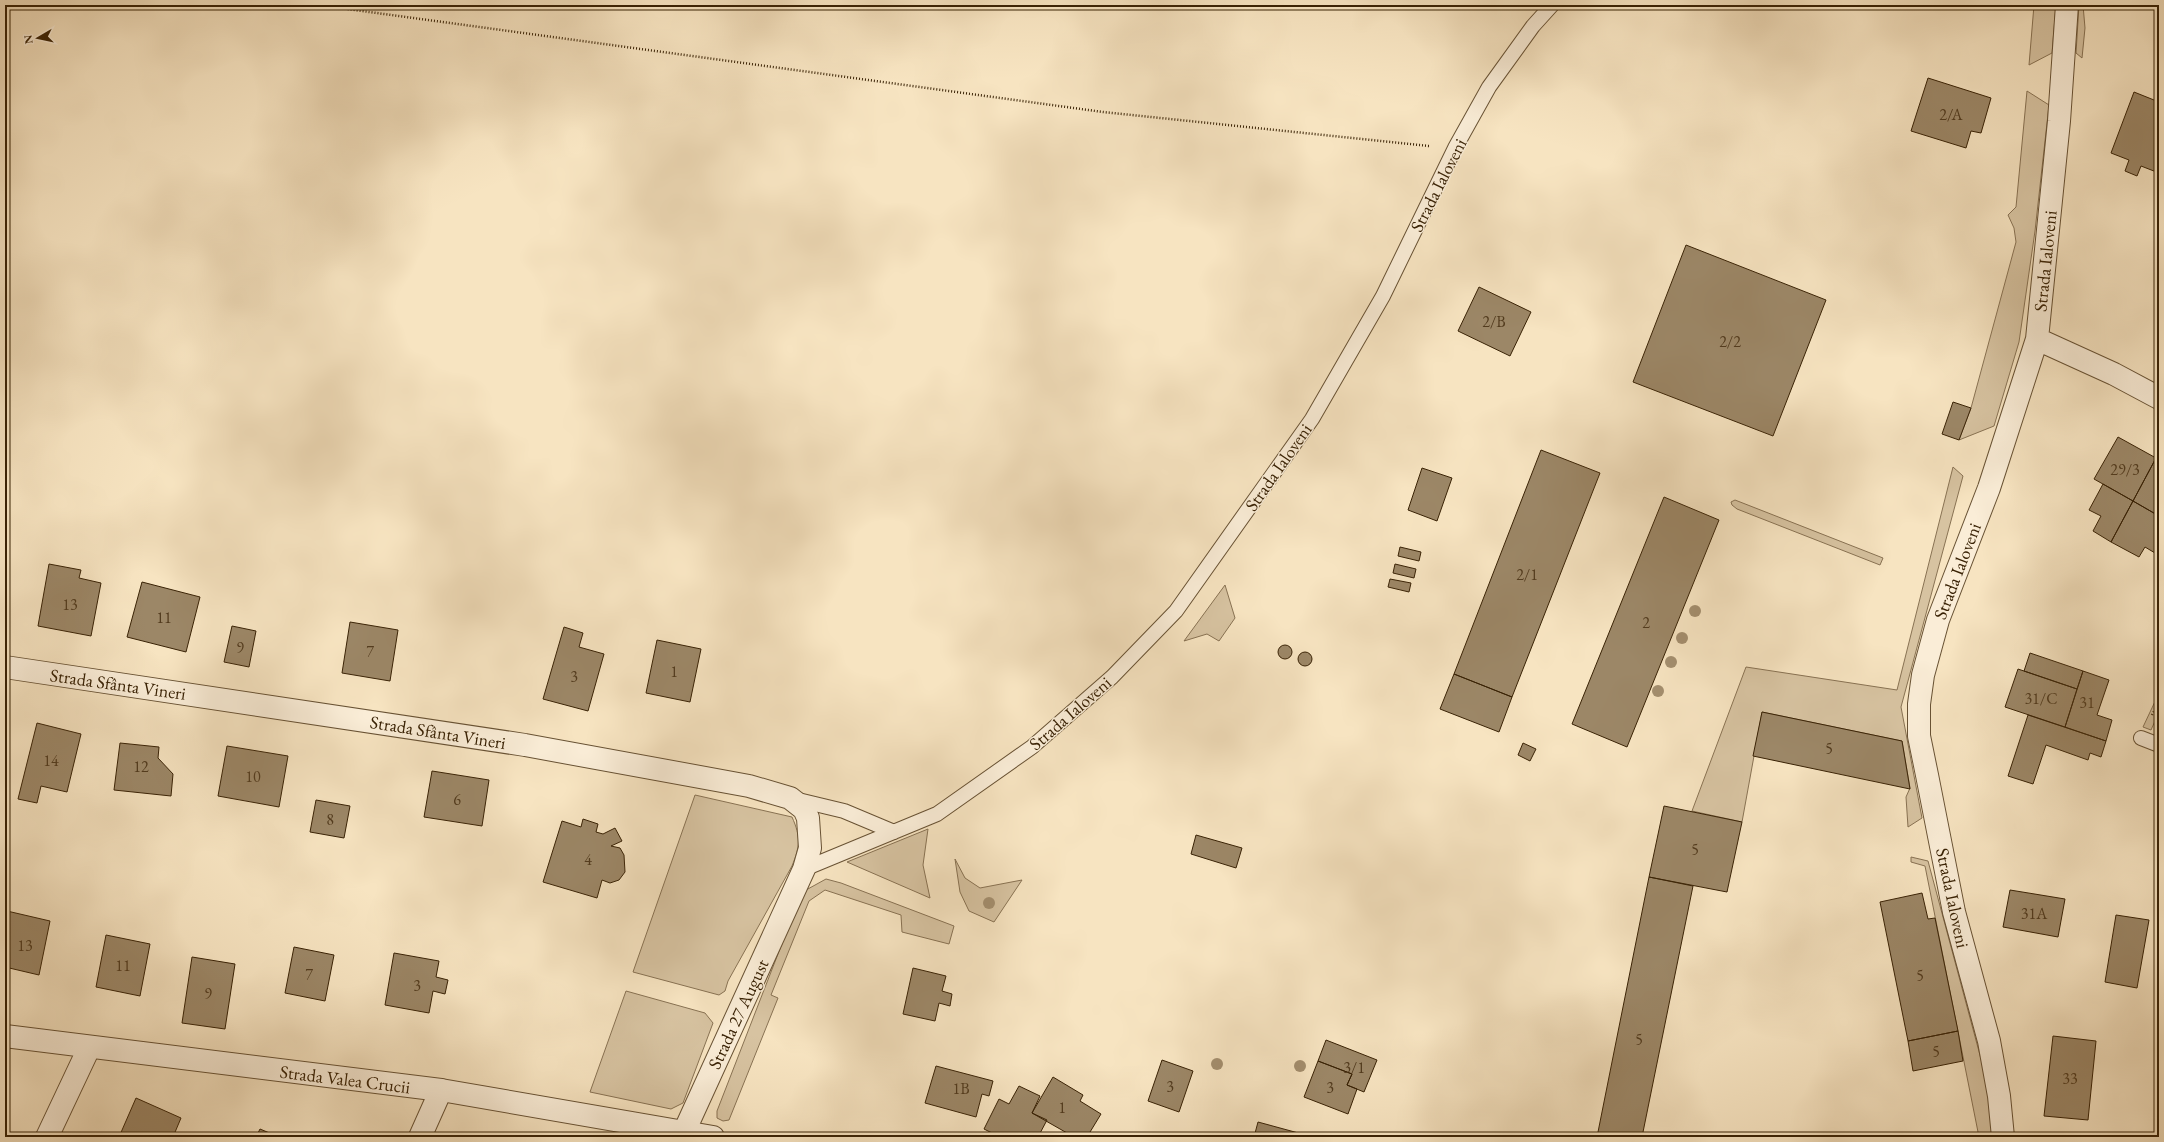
<svg xmlns="http://www.w3.org/2000/svg" width="2164" height="1142" font-family="'EB Garamond',serif">
  <rect width="100%" height="100%" fill="#f7e4c1"/>
  <filter id="stains"><feTurbulence type="fractalNoise" baseFrequency=".005" numOctaves="4"/><feColorMatrix values="0 0 0 0 .2 0 0 0 0 .09 0 0 0 0 .02 0 0 0 .5 -.17"/></filter>
  <radialGradient id="worn" r=".72"><stop offset=".6" stop-color="#630" stop-opacity="0"/><stop offset="1" stop-color="#630" stop-opacity=".3"/></radialGradient>
  <path fill="#d7c3a1" stroke="#887253" d="M 2034,5 L 2056,5 L 2052,53 L 2029,65 Z
    M 2079,5 L 2083,5 L 2085,28 L 2082,58 L 2076,53 Z
    M 2027,91 L 2049,105 L 2035,231 L 2019,342 L 1994,426 L 1959,440 L 1971,408 L 2016,242 L 2014,228 L 2008,215 L 2016,207 Z
    M 1953,467 L 1963,476 L 1901,707 L 1922,818 L 1908,827 L 1906,797 L 1910,788 L 1902,741 L 1762,712 L 1742,822 L 1692,811 L 1746,667 L 1897,690 Z
    M 1735,500 L 1883,558 L 1880,565 L 1737,509 L 1732,505 L 1731,502 Z
    M 1225,585 L 1235,618 L 1219,641 L 1207,634 L 1184,641 Z
    M 2159,693 L 2159,712 L 2151,730 L 2143,727 Z
    M 695,795 L 792,817 C 801,837 800,846 792,866 L 728,981 L 725,991 L 719,995 L 633,972 Z
    M 928,829 L 923,865 L 930,898 L 847,862 Z
    M 1911,857 L 1928,861 L 1992,1100 L 1993,1137 L 1979,1137 L 1925,866 L 1911,862 Z
    M 955,859 L 965,878 L 980,888 L 1022,880 L 994,922 L 969,911 L 960,892 Z
    M 826,879 L 841,883 L 954,926 L 949,944 L 902,932 L 901,915 L 825,890 L 809,901 L 771,995 L 778,998 L 729,1120 L 723,1121 L 717,1118 L 717,1111 L 797,905 L 806,890 Z
    M 626,991 L 705,1013 L 713,1023 L 683,1103 L 671,1109 L 590,1092 Z"/>
  <path fill="#9c8767" stroke="#392205" d="M 1928,78 L 1991,98 L 1981,133 L 1971,131 L 1966,148 L 1911,131 Z
    M 2134,92 L 2159,102 L 2159,173 L 2141,166 L 2137,176 L 2125,171 L 2129,160 L 2111,153 Z
    M 1686,245 L 1826,300 L 1773,436 L 1633,382 Z
    M 1479,287 L 1531,312 L 1510,356 L 1458,331 Z
    M 1953,402 L 1971,408 L 1959,440 L 1942,434 Z
    M 2118,437 L 2156,458 L 2133,501 L 2094,479 Z
    M 1541,450 L 1600,473 L 1512,697 L 1454,674 Z
    M 2156,458 L 2159,460 L 2159,516 L 2133,501 Z
    M 1422,468 L 1452,478 L 1437,521 L 1408,510 Z
    M 2103,484 L 2133,501 L 2111,542 L 2093,531 L 2101,516 L 2089,510 Z
    M 1664,497 L 1719,520 L 1627,747 L 1572,724 Z
    M 2133,501 L 2159,516 L 2159,545 L 2155,553 L 2145,547 L 2139,557 L 2111,542 Z
    M 1400,547 L 1421,552 L 1419,561 L 1398,556 Z
    M 49,564 L 81,570 L 79,578 L 101,583 L 91,636 L 38,626 Z
    M 1395,564 L 1416,569 L 1414,578 L 1393,573 Z
    M 1390,579 L 1411,583 L 1409,592 L 1388,587 Z
    M 142,582 L 200,597 L 186,652 L 127,637 Z
    M 350,622 L 398,630 L 390,681 L 342,673 Z
    M 232,626 L 256,631 L 249,667 L 224,662 Z
    M 564,627 L 583,633 L 579,647 L 604,654 L 588,711 L 543,699 Z
    M 657,640 L 701,649 L 690,702 L 646,693 Z
    M1278 652a7 7 0 1 1 14 0a7 7 0 1 1-14 0Z
    M1298 659a7 7 0 1 1 14 0a7 7 0 1 1-14 0Z
    M 2030,653 L 2083,671 L 2077,689 L 2024,671 Z
    M 2018,669 L 2077,689 L 2065,727 L 2005,707 Z
    M 2083,671 L 2109,680 L 2097,715 L 2112,720 L 2106,741 L 2065,727 Z
    M 1454,674 L 1512,697 L 1499,732 L 1440,709 Z
    M 1762,712 L 1902,741 L 1910,789 L 1753,756 Z
    M 2028,715 L 2106,741 L 2101,757 L 2090,753 L 2088,760 L 2046,745 L 2033,784 L 2008,776 Z
    M 37,723 L 81,734 L 67,792 L 41,786 L 37,803 L 18,799 Z
    M 120,743 L 159,747 L 158,758 L 173,774 L 171,796 L 114,790 Z
    M 1523,743 L 1536,749 L 1530,761 L 1518,755 Z
    M 227,746 L 288,756 L 279,807 L 218,796 Z
    M 432,771 L 489,780 L 482,826 L 424,817 Z
    M 316,800 L 350,806 L 344,838 L 310,832 Z
    M 1664,806 L 1742,822 L 1727,892 L 1649,877 Z
    M 583,819 L 598,824 L 596,832 L 603,834 L 615,828 L 622,841 L 611,846 L 620,848 L 624,855 L 625,872 L 619,880 L 610,883 L 602,880 L 597,898 L 543,882 L 562,821 L 581,827 Z
    M 1196,835 L 1242,848 L 1236,868 L 1191,854 Z
    M 1649,877 L 1693,886 L 1642,1137 L 1597,1137 Z
    M 2010,890 L 2065,899 L 2058,937 L 2003,927 Z
    M 1922,893 L 1928,919 L 1935,918 L 1958,1031 L 1908,1041 L 1880,902 Z
    M 7,911 L 50,921 L 39,975 L 5,967 L 5,922 Z
    M 2116,915 L 2149,920 L 2137,988 L 2105,982 Z
    M 106,935 L 150,944 L 140,996 L 96,987 Z
    M 294,947 L 334,955 L 325,1001 L 285,993 Z
    M 394,953 L 439,961 L 436,977 L 448,980 L 445,994 L 433,991 L 429,1013 L 385,1005 Z
    M 192,957 L 235,964 L 225,1029 L 182,1023 Z
    M 913,968 L 946,976 L 942,991 L 952,994 L 950,1006 L 939,1003 L 935,1021 L 903,1014 Z
    M 1958,1031 L 1963,1061 L 1913,1071 L 1908,1041 Z
    M 2053,1036 L 2096,1041 L 2088,1120 L 2044,1116 Z
    M 1326,1040 L 1377,1060 L 1364,1092 L 1347,1085 L 1352,1074 L 1318,1061 Z
    M 1162,1060 L 1193,1071 L 1179,1112 L 1148,1101 Z
    M 1318,1061 L 1352,1074 L 1347,1085 L 1357,1089 L 1348,1114 L 1304,1097 Z
    M 936,1066 L 993,1081 L 989,1096 L 982,1094 L 976,1117 L 925,1103 Z
    M 1053,1077 L 1083,1095 L 1080,1101 L 1101,1114 L 1087,1137 L 1074,1137 L 1032,1113 Z
    M 1019,1086 L 1040,1096 L 1032,1113 L 1047,1120 L 1038,1137 L 1000,1137 L 984,1129 L 999,1099 L 1009,1104 Z
    M 136,1098 L 181,1118 L 173,1137 L 119,1137 Z
    M 1258,1122 L 1313,1137 L 1254,1137 Z
    M 260,1129 L 279,1137 L 256,1137 Z"/>
  <g fill="none" stroke-linecap="round" stroke-linejoin="round">
    <defs>
      <path id="service" d="M 2141,738 L 2159,745
        M 794,799 L 844,811 L 894,832
        M 804,869 L 937,814 L 1032,747 L 1112,677 L 1176,611 L 1312,419 L 1383,296 L 1455,148 L 1489,87 L 1533,26 L 1552,5"/>
      <path id="minor" d="M 2037,339 L 2114,374 L 2159,398
        M 5,667 L 525,745 L 749,786 L 790,798 L 804,809 L 808,818 L 810,848 L 804,869 L 684,1132
        M 47,1137 L 89,1048
        M 420,1137 L 441,1090
        M 2003,1137 L 1999,1096 L 1989,1041 L 1954,912 L 1927,775 L 1919,736 L 1919,704 L 1923,675 L 1938,620 L 1989,488 L 2037,339 L 2059,121 L 2067,5"/>
      <path id="tertiary" d="M 5,1036 L 441,1090 L 713,1137"/>
    </defs>
    <use href="#service" stroke="#685234" stroke-width="16"/>
    <use href="#minor" stroke="#685234" stroke-width="24"/>
    <use href="#tertiary" stroke="#685234" stroke-width="24"/>
    <path stroke="#392205" stroke-width="2.5" stroke-dasharray="1 2" stroke-linecap="butt" d="M 318,5 L 1103,112 L 1429,146
      M 2152,715 L 2159,702"/>
    <use href="#service" stroke="#faedd7" stroke-width="14"/>
    <use href="#minor" stroke="#faedd7" stroke-width="22"/>
    <use href="#tertiary" stroke="#faedd7" stroke-width="22"/>
  </g>
  <g fill="#a48f6f">
    <circle cx="1695" cy="611" r="6"/>
    <circle cx="1682" cy="638" r="6"/>
    <circle cx="1671" cy="662" r="6"/>
    <circle cx="1658" cy="691" r="6"/>
    <circle cx="989" cy="903" r="6"/>
    <circle cx="1217" cy="1064" r="6"/>
    <circle cx="1300" cy="1066" r="6"/>
  </g>
  <g text-anchor="middle" dominant-baseline="central" stroke-width="3" stroke-linejoin="round" paint-order="stroke">
    <g font-size="16" fill="#523b1e">
      <text x="1951" y="114">2/A</text>
      <text x="1494" y="321">2/B</text>
      <text x="1730" y="341">2/2</text>
      <text x="2125" y="469">29/3</text>
      <text x="1527" y="574">2/1</text>
      <text x="70" y="604">13</text>
      <text x="164" y="617">11</text>
      <text x="1646" y="622">2</text>
      <text x="240" y="647">9</text>
      <text x="370" y="651">7</text>
      <text x="674" y="671">1</text>
      <text x="574" y="676">3</text>
      <text x="2041" y="698">31/C</text>
      <text x="2087" y="702">31</text>
      <text x="1829" y="748">5</text>
      <text x="51" y="760">14</text>
      <text x="141" y="766">12</text>
      <text x="253" y="776">10</text>
      <text x="457" y="799">6</text>
      <text x="330" y="819">8</text>
      <text x="1695" y="849">5</text>
      <text x="588" y="859">4</text>
      <text x="2034" y="913">31A</text>
      <text x="25" y="945">13</text>
      <text x="123" y="965">11</text>
      <text x="309" y="974">7</text>
      <text x="1920" y="975">5</text>
      <text x="417" y="985">3</text>
      <text x="208" y="993">9</text>
      <text x="1639" y="1039">5</text>
      <text x="1936" y="1051">5</text>
      <text x="1354" y="1067">3/1</text>
      <text x="2070" y="1078">33</text>
      <text x="1170" y="1086">3</text>
      <text x="1330" y="1087">3</text>
      <text x="961" y="1088">1B</text>
      <text x="1062" y="1107">1</text>
    </g>
    <g font-size="18" fill="#392205" stroke="#faedd7">
      <text transform="translate(1438 185) rotate(-63)">Strada Ialoveni</text>
      <text transform="translate(2045 261) rotate(-84)">Strada Ialoveni</text>
      <text transform="translate(1278 467) rotate(-55)">Strada Ialoveni</text>
      <text transform="translate(1957 571) rotate(-69)">Strada Ialoveni</text>
      <text transform="translate(118 684) rotate(8)">Strada Sfânta Vineri</text>
      <text transform="translate(1070 713) rotate(-41)">Strada Ialoveni</text>
      <text transform="translate(438 732) rotate(9)">Strada Sfânta Vineri</text>
      <text transform="translate(1953 898) rotate(78)">Strada Ialoveni</text>
      <text transform="translate(738 1014) rotate(-65)">Strada 27 August</text>
      <text transform="translate(345 1079) rotate(7)">Strada Valea Crucii</text>
    </g>
  </g>
  <rect width="2164" height="1142" fill="none" stroke="#f7e4c1" stroke-width="20"/>
  <rect x="6" y="6" width="2152" height="1130" fill="none" stroke="#392205" stroke-width="2"/>
  <rect x="10" y="10" width="2144" height="1122" fill="none" stroke="#392205"/>
  <g transform="translate(38 38) rotate(261)" stroke="#faedd7" stroke-width="3" paint-order="stroke">
  <path d="M0-3L7 15L0 10L-7 15Z" fill="#392205"/>
  <text y="-6" font-size="11" font-weight="bold" text-anchor="middle" fill="#392205">N</text>
  </g>
  <rect width="100%" height="100%" filter="url(#stains)"/>
  <rect width="100%" height="100%" fill="url(#worn)"/>
</svg>
